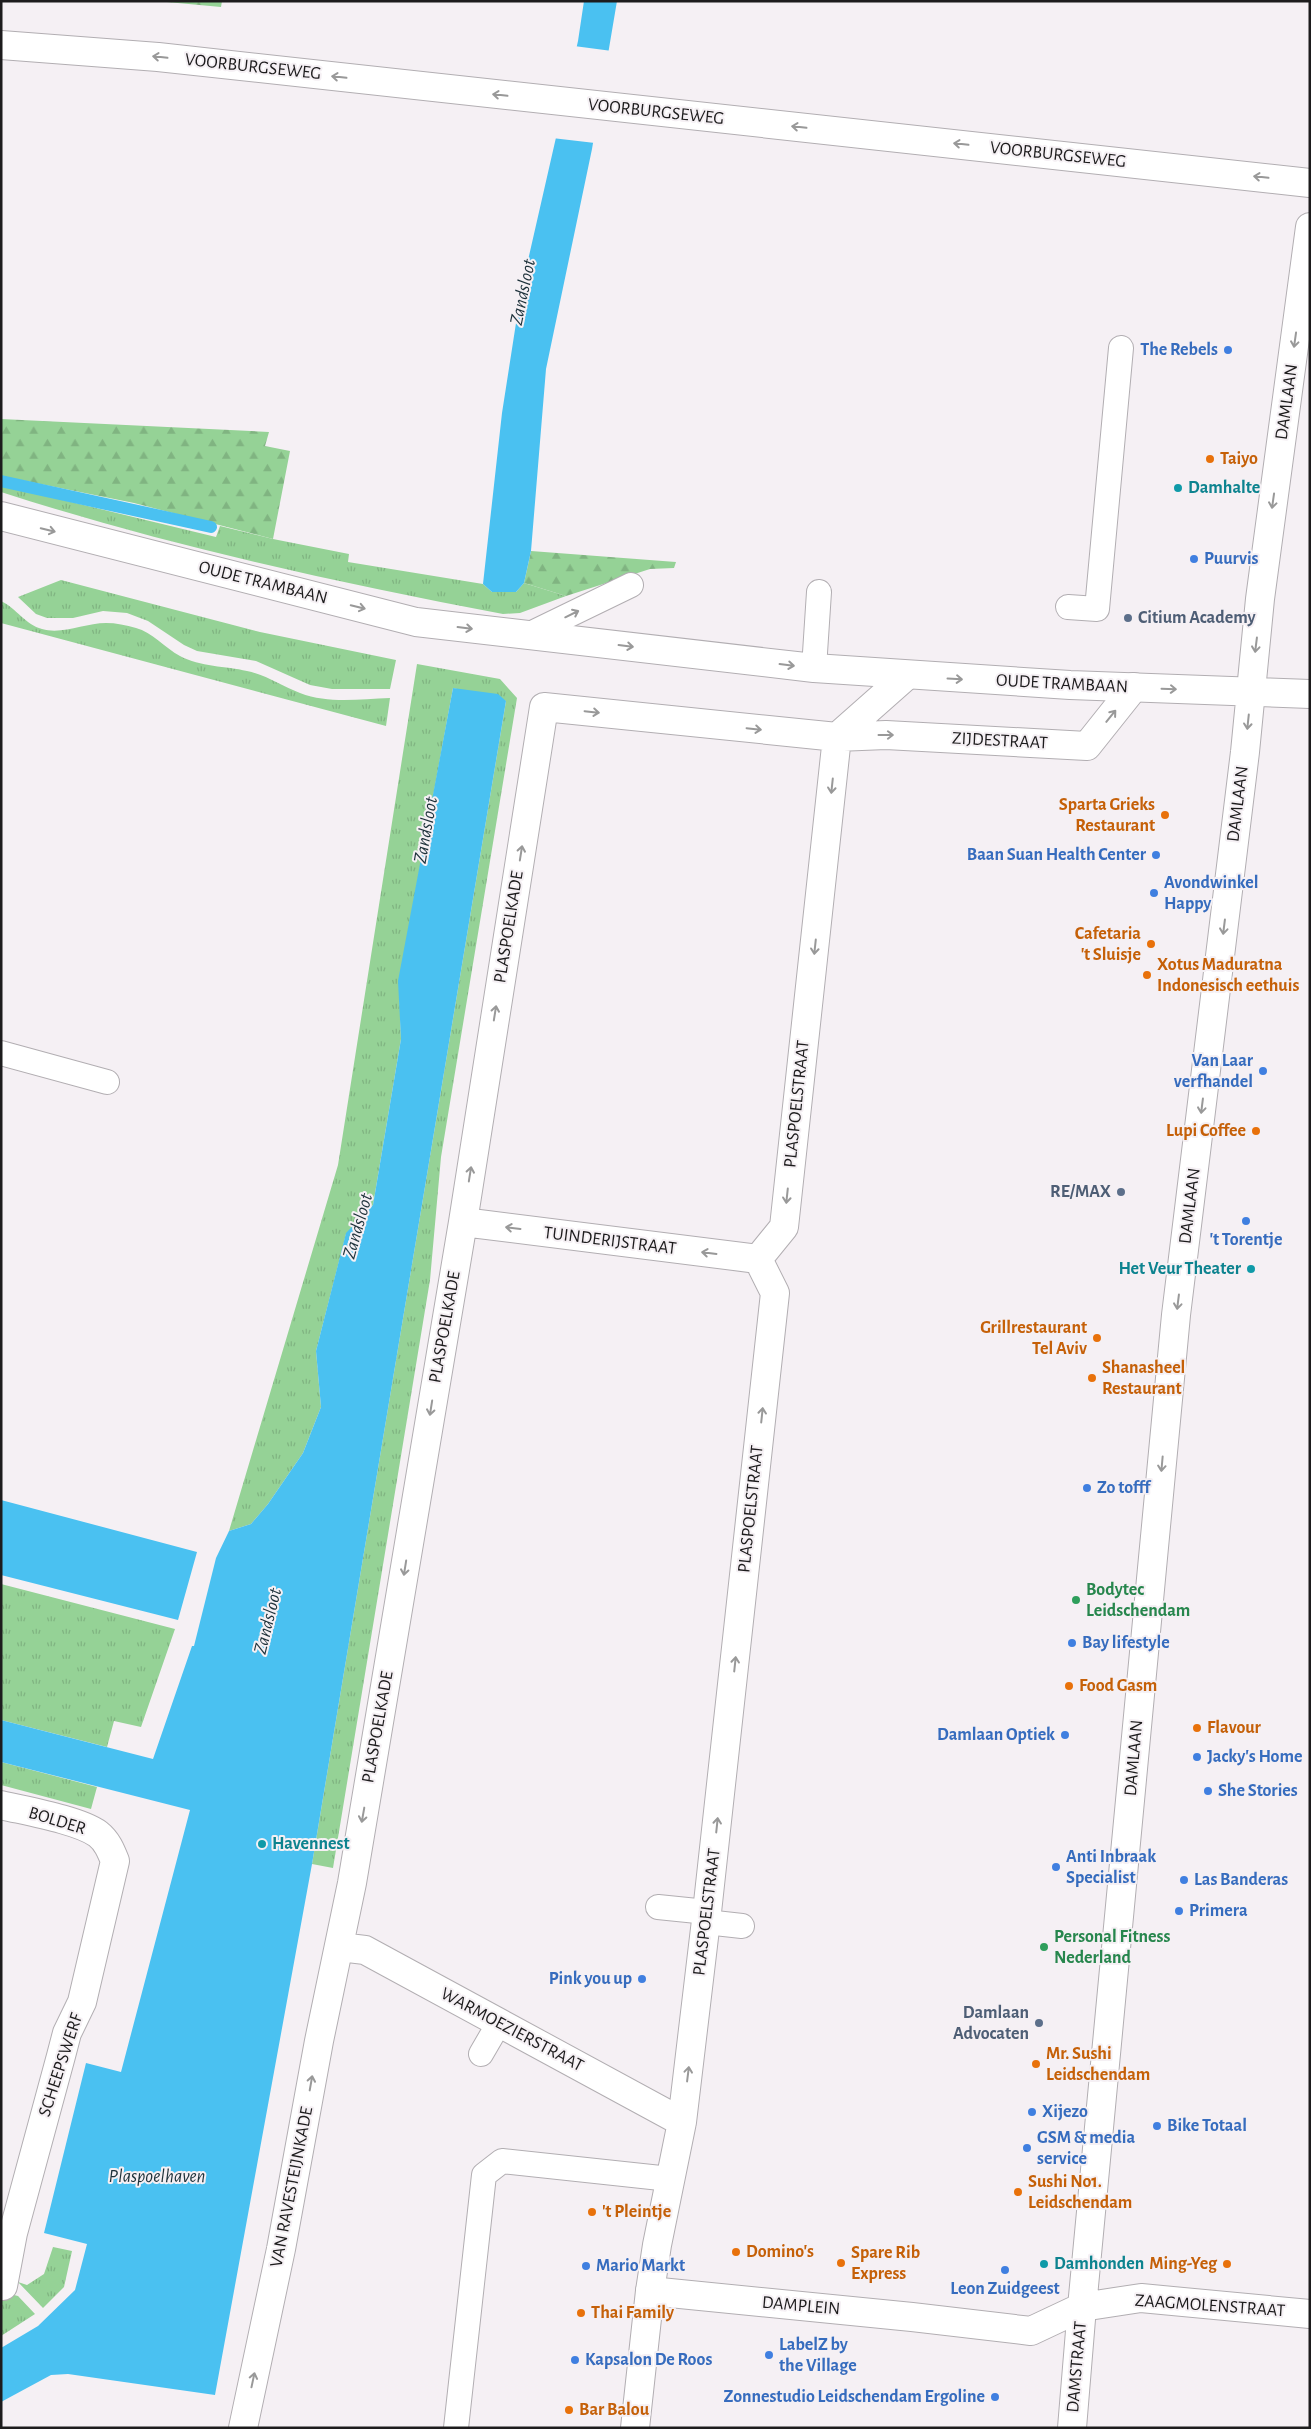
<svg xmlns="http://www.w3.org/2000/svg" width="1311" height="2429" font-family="'Alegreya Sans',sans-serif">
  <defs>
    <pattern id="grass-tufts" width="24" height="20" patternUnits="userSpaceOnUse" patternTransform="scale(1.25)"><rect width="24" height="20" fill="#95d296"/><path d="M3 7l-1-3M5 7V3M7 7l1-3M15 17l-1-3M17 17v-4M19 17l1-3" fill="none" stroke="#80b481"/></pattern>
    <pattern id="forest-firs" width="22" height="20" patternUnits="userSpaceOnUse" patternTransform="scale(1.25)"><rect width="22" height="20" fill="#95d296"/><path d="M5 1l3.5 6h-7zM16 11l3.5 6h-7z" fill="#80b481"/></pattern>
  </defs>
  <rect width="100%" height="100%" fill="#f5f0f4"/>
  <path fill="url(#grass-tufts)" d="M 1,485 L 216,537 L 220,526 L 273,539 L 349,554 L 348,562 L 483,584 L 492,592 L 516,592 L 524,583 L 566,596 L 520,613 L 503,614 C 334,582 165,545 1,492 Z
    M 61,580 L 260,632 L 396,660 L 390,689 L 332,689 L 310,685 L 256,661 L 197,651 L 184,645 L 148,621 L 127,613 L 103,611 L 73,618 L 47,618 L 36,614 L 18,597 Z
    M 1,601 C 16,608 26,625 42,629 C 62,635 85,623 106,623 C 116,623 126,625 136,628 C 152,632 165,648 180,656 C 200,667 226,666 247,671 C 266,675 282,686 300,693 C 329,704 359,699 390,698 L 386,726 L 1,623 Z
    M 417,664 L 500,679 L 517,698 L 441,1157 L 430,1280 L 333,1868 L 312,1864 L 506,701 L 453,688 L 399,981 L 401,1039 L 373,1205 L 346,1234 L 316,1351 L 321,1407 L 303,1453 L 268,1504 L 251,1524 L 229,1531 L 338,1165 Z
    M 1,1584 L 175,1629 L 141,1727 L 114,1721 L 107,1747 L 1,1720 Z
    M 1,1762 L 97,1787 L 91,1809 L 1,1785 Z
    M 53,2247 L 72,2251 L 64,2287 L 43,2308 L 18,2282 L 27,2285 L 44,2274 Z
    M 6,2293 L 18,2296 L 35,2314 L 1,2336 L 1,2300 Z"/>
  <path fill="url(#forest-firs)" d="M 156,1 L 222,1 L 221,7 Z
    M 1,419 L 269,432 L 265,446 L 290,451 L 273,539 L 134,503 L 1,476 Z
    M 531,551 L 676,562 L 674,568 L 650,569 L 566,596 L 524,583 Z"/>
  <path fill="#4ac1f1" d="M 584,1 L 617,1 L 592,149 L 546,369 L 531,551 L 524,583 L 516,592 L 492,592 L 483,584 L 502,413 L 521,291 L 578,41 Z
    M 453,688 L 498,694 L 506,701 L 312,1864 L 215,2395 L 68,2374 L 51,2375 L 1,2402 L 1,2348 L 38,2326 L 75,2290 L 87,2244 L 44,2233 L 86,2063 L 121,2072 L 190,1810 L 1,1762 L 1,1720 L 153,1759 L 192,1646 L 194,1646 L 216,1558 L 229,1531 L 251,1524 L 268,1504 L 303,1453 L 321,1407 L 316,1351 L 346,1233 L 373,1205 L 401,1039 L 398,981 Z
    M 1,1500 L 197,1552 L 178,1620 L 1,1575 Z"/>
  <path fill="#f5f0f4" d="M 574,46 L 612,51 L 595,143 L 552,138 Z"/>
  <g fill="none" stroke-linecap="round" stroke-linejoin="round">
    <path stroke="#4ac1f1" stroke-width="12" d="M 1,481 L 211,527"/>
    <defs>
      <path id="service" d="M 1068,607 L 1097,609 L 1121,348
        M 528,635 L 631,585
        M 814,668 L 819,592
        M 1,1053 L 107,1082
        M 658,1907 L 707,1912
        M 706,1922 L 742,1926
        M 481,2054 L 499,2023
        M 456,2428 L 484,2175 L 502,2161 L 670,2179"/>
      <path id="minor" d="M 837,737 L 906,676
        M 463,1222 L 758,1259
        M 758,1259 L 784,1227 L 837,737
        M 1,1805 C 26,1811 79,1820 98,1834 C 107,1841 111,1851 115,1861 L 82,2002 L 67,2033 L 61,2056 L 13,2233 L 3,2286
        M 340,1947 L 365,1950 L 682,2122
        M 650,2291 L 657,2245 L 682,2122 L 707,1912 L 775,1293 L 758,1259
        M 243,2428 L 281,2249 L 319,2041 L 352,1883 L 463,1222 L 544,707 L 837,737 L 886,735 L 1087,746 L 1134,687
        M 1072,2428 L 1082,2307"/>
      <path id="tertiary" d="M 1,45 L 158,57 L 1310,183
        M 1,516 L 416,622 L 814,668 L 1070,685 L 1310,694
        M 1082,2307 L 1176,1315 L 1245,752 L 1260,599 L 1310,227
        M 635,2428 L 650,2291 L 912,2317 L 1031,2331 L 1082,2307 L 1141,2298 L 1310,2314"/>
    </defs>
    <use href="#service" stroke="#b2aeb2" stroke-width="26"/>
    <use href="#minor" stroke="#b2aeb2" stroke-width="30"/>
    <use href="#tertiary" stroke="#b2aeb2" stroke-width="30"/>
    <use href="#service" stroke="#fff" stroke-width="24"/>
    <use href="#minor" stroke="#fff" stroke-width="28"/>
    <use href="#tertiary" stroke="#fff" stroke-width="28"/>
  </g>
  <defs><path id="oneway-shaft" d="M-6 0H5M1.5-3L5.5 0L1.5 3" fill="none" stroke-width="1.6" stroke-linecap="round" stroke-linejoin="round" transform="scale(1.25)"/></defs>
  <g stroke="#999">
    <use href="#oneway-shaft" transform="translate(160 57) rotate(-174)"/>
    <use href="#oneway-shaft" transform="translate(339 77) rotate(-174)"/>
    <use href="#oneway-shaft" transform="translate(500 95) rotate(-174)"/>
    <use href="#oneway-shaft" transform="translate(799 127) rotate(-174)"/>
    <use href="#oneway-shaft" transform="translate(961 144) rotate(-174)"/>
    <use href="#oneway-shaft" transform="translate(1261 177) rotate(-174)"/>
    <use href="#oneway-shaft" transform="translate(1295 340) rotate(98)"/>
    <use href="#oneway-shaft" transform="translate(1273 501) rotate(98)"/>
    <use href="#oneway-shaft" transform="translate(48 530) rotate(14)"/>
    <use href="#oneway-shaft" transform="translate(358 607) rotate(14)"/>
    <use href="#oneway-shaft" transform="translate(572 614) rotate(-26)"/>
    <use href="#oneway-shaft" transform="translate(465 628) rotate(7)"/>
    <use href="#oneway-shaft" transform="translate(1256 645) rotate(97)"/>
    <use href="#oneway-shaft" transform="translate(626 646) rotate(7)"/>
    <use href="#oneway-shaft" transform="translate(787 665) rotate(7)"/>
    <use href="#oneway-shaft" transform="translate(955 679) rotate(3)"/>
    <use href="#oneway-shaft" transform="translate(1169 689) rotate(2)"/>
    <use href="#oneway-shaft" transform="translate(592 712) rotate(6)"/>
    <use href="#oneway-shaft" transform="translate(1111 716) rotate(-51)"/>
    <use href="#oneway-shaft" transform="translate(1248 722) rotate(96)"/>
    <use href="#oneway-shaft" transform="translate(754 729) rotate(6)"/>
    <use href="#oneway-shaft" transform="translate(886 735)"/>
    <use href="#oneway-shaft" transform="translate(832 786) rotate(96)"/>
    <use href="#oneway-shaft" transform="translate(521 853) rotate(-81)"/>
    <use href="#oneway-shaft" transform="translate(1224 927) rotate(97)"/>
    <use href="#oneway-shaft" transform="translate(815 947) rotate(96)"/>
    <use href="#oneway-shaft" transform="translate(495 1013) rotate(-81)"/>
    <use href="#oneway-shaft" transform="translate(1202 1106) rotate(97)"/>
    <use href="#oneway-shaft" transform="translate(470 1174) rotate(-81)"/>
    <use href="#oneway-shaft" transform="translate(787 1196) rotate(96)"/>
    <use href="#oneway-shaft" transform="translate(513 1228) rotate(-173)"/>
    <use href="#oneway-shaft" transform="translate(709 1253) rotate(-173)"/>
    <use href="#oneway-shaft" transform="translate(1178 1302) rotate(97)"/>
    <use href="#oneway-shaft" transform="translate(431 1408) rotate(99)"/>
    <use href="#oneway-shaft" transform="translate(762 1415) rotate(-84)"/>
    <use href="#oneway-shaft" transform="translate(1162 1464) rotate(95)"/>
    <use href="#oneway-shaft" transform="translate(405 1568) rotate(99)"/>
    <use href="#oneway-shaft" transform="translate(735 1664) rotate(-84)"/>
    <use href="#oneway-shaft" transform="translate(363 1815) rotate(100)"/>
    <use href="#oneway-shaft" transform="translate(717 1825) rotate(-84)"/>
    <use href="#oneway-shaft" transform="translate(688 2074) rotate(-83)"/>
    <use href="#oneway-shaft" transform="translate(311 2083) rotate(-80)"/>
    <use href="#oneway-shaft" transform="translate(253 2380) rotate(-78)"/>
  </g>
  <g fill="#3f7fe0" stroke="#f5f0f4" stroke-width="2">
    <circle cx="1228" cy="350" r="5"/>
    <circle cx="1194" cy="559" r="5"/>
    <circle cx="1156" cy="855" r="5"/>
    <circle cx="1154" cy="893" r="5"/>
    <circle cx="1263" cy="1071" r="5"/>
    <circle cx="1246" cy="1221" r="5"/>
    <circle cx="1087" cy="1488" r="5"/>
    <circle cx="1072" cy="1643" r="5"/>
    <circle cx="1065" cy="1735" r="5"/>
    <circle cx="1197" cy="1757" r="5"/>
    <circle cx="1208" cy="1791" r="5"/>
    <circle cx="1056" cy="1867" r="5"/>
    <circle cx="1184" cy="1880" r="5"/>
    <circle cx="1179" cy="1911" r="5"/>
    <circle cx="642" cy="1979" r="5"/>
    <circle cx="1032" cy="2112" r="5"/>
    <circle cx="1157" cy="2126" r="5"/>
    <circle cx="1027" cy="2148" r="5"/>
    <circle cx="586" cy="2266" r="5"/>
    <circle cx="1005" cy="2270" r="5"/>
    <circle cx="769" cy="2355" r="5"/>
    <circle cx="575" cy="2360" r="5"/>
    <circle cx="995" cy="2397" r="5"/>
  </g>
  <g fill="#e8710a" stroke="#f5f0f4" stroke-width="2">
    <circle cx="1210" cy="459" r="5"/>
    <circle cx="1165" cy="815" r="5"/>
    <circle cx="1151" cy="944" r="5"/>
    <circle cx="1147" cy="975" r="5"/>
    <circle cx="1256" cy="1131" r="5"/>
    <circle cx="1097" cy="1338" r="5"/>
    <circle cx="1092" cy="1378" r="5"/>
    <circle cx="1069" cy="1686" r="5"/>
    <circle cx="1197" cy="1728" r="5"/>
    <circle cx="1036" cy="2064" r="5"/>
    <circle cx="1018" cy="2192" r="5"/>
    <circle cx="592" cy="2212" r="5"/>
    <circle cx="736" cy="2252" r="5"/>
    <circle cx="841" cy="2263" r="5"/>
    <circle cx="1227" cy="2264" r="5"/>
    <circle cx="581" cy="2313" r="5"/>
    <circle cx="569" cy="2410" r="5"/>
  </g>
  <g fill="#0f9aa8" stroke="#f5f0f4" stroke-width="2">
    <circle cx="1178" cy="488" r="5"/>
    <circle cx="1251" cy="1269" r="5"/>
    <circle cx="262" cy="1844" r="5"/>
    <circle cx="1044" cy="2264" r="5"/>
  </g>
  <g fill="#5c6f8a" stroke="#f5f0f4" stroke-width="2">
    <circle cx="1128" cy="618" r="5"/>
    <circle cx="1121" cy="1192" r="5"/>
    <circle cx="1039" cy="2023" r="5"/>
  </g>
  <g fill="#2e9e5b" stroke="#f5f0f4" stroke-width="2">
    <circle cx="1076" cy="1600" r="5"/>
    <circle cx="1044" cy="1947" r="5"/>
  </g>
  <g text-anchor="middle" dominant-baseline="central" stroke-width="4" stroke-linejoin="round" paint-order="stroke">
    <g font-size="18" fill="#1d1c1d" stroke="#f5f0f4">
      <text transform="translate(253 67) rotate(6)">VOORBURGSEWEG</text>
      <text transform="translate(656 112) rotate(6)">VOORBURGSEWEG</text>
      <text transform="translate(1058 155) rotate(6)">VOORBURGSEWEG</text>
      <text transform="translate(1287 402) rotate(-82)">DAMLAAN</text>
      <text transform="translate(263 583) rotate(14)">OUDE TRAMBAAN</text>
      <text transform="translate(1062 684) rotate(3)">OUDE TRAMBAAN</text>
      <text transform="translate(1000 741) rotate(3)">ZIJDESTRAAT</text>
      <text transform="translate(1238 804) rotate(-83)">DAMLAAN</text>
      <text transform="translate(509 927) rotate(-81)">PLASPOELKADE</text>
      <text transform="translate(797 1104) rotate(-84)">PLASPOELSTRAAT</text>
      <text transform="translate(1190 1206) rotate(-83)">DAMLAAN</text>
      <text transform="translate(610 1241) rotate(7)">TUINDERIJSTRAAT</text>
      <text transform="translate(445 1327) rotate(-80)">PLASPOELKADE</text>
      <text transform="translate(751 1509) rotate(-84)">PLASPOELSTRAAT</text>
      <text transform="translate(378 1727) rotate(-80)">PLASPOELKADE</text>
      <text transform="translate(1134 1758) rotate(-85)">DAMLAAN</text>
      <text transform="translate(57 1821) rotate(17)">BOLDER</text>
      <text transform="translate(707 1912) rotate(-83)">PLASPOELSTRAAT</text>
      <text transform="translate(512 2030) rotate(28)">WARMOEZIERSTRAAT</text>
      <text transform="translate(61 2065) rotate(-72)">SCHEEPSWERF</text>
      <text transform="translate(292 2187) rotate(-79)">VAN RAVESTEIJNKADE</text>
      <text transform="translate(801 2306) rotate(5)">DAMPLEIN</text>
      <text transform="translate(1210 2306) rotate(4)">ZAAGMOLENSTRAAT</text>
      <text transform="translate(1077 2367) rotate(-85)">DAMSTRAAT</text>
    </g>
    <g font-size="18" font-weight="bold" fill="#366cbe" stroke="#f5f0f4" text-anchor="start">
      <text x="1218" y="350" text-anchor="end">The Rebels</text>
      <text x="1204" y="559">Puurvis</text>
      <text x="1146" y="855" text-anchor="end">Baan Suan Health Center</text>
      <text x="1164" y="883">Avondwinkel<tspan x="1164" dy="21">Happy</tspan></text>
      <text x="1253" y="1061" text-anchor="end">Van Laar<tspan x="1253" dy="21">verfhandel</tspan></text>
      <text x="1246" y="1240" text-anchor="middle">'t Torentje</text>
      <text x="1097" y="1488">Zo tofff</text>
      <text x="1082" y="1643">Bay lifestyle</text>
      <text x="1055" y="1735" text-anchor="end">Damlaan Optiek</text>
      <text x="1207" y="1757">Jacky's Home</text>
      <text x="1218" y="1791">She Stories</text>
      <text x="1066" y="1857">Anti Inbraak<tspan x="1066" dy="21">Specialist</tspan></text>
      <text x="1194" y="1880">Las Banderas</text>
      <text x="1189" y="1911">Primera</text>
      <text x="632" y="1979" text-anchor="end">Pink you up</text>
      <text x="1042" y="2112">Xijezo</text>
      <text x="1167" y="2126">Bike Totaal</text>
      <text x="1037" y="2138">GSM &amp; media<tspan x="1037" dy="21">service</tspan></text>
      <text x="596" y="2266">Mario Markt</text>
      <text x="1005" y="2289" text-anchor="middle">Leon Zuidgeest</text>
      <text x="779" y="2345">LabelZ by<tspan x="779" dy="21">the Village</tspan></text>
      <text x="585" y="2360">Kapsalon De Roos</text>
      <text x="985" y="2397" text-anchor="end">Zonnestudio Leidschendam Ergoline</text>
    </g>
    <g font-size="18" font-weight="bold" fill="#c56008" stroke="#f5f0f4" text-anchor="start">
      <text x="1220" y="459">Taiyo</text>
      <text x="1155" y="805" text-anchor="end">Sparta Grieks<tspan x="1155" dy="21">Restaurant</tspan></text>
      <text x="1141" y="934" text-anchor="end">Cafetaria<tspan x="1141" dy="21">'t Sluisje</tspan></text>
      <text x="1157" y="965">Xotus Maduratna<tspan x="1157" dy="21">Indonesisch eethuis</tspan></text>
      <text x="1246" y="1131" text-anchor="end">Lupi Coffee</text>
      <text x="1087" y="1328" text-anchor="end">Grillrestaurant<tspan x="1087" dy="21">Tel Aviv</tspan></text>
      <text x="1102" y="1368">Shanasheel<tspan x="1102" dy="21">Restaurant</tspan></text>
      <text x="1079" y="1686">Food Gasm</text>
      <text x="1207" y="1728">Flavour</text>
      <text x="1046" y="2054">Mr. Sushi<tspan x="1046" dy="21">Leidschendam</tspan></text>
      <text x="1028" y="2182">Sushi No1.<tspan x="1028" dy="21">Leidschendam</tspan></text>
      <text x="602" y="2212">'t Pleintje</text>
      <text x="746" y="2252">Domino's</text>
      <text x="851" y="2253">Spare Rib<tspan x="851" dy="21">Express</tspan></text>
      <text x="1217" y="2264" text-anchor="end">Ming-Yeg</text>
      <text x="591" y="2313">Thai Family</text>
      <text x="579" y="2410">Bar Balou</text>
    </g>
    <g font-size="18" font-weight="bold" fill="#0d838f" stroke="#f5f0f4" text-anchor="start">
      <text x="1188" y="488">Damhalte</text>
      <text x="1241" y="1269" text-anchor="end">Het Veur Theater</text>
      <text x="272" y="1844">Havennest</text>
      <text x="1054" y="2264">Damhonden</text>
    </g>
    <g font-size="18" font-weight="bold" fill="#4e5e75" stroke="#f5f0f4" text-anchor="end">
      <text x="1138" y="618" text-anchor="start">Citium Academy</text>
      <text x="1111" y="1192">RE/MAX</text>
      <text x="1029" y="2013">Damlaan<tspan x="1029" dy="21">Advocaten</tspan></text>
    </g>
    <g font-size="18" font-weight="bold" fill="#27864d" stroke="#f5f0f4" text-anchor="start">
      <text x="1086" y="1590">Bodytec<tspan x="1086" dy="21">Leidschendam</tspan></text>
      <text x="1054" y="1937">Personal Fitness<tspan x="1054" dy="21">Nederland</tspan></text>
    </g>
    <g font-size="19" font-style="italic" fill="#1d313a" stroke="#f5f0f4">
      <text transform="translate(523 292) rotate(-78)">Zandsloot</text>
      <text transform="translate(426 830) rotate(-80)">Zandsloot</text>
      <text transform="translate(358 1226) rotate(-74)">Zandsloot</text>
      <text transform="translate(268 1621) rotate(-76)">Zandsloot</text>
      <text x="157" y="2176">Plaspoelhaven</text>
    </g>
  </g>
  <rect width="1311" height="2429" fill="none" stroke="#1d1c1d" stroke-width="5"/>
</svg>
